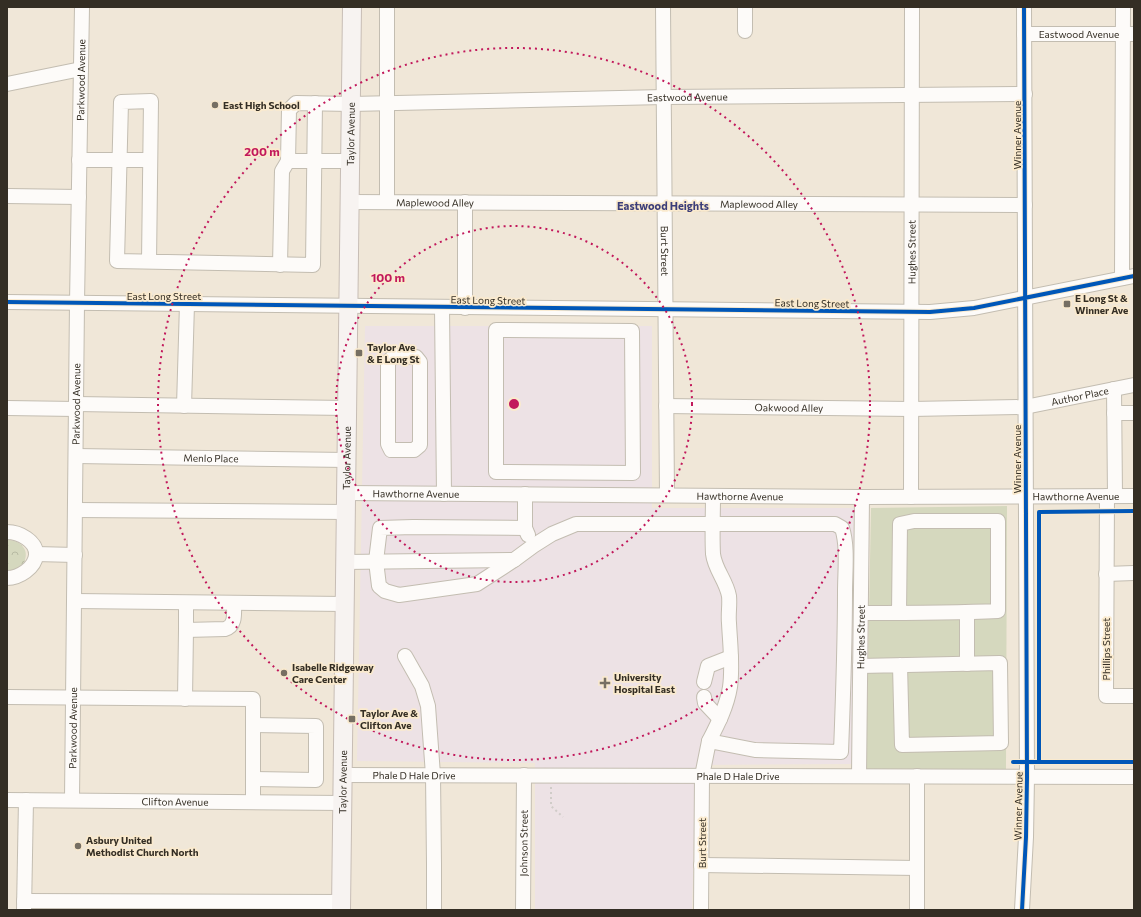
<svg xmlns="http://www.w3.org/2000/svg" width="1141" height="917" font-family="Commissioner,sans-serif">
  <defs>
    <pattern id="park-crowns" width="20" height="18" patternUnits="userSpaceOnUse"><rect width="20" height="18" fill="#d5d8be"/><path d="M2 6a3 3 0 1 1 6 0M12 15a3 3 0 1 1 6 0" fill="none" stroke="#b7baa3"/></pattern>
  </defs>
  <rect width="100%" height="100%" fill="#f0e7d8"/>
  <path fill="#ede2e5" d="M 365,326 L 652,326 L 652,508 L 854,508 L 852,764 L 696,765 L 692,910 L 535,910 L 535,763 L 357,761 Z"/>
  <path fill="#d5d8be" d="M 1007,506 L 1006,770 L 866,771 L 871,508 Z"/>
  <path fill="url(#park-crowns)" d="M 7,540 C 19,540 29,548 25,560 C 24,564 23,566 20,568 C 16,571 11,571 7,571 Z"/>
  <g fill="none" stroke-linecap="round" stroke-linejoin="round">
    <defs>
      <g id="minor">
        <path d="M 387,7 L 387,202"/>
        <path id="s1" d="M 663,7 L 667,495"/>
        <path d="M 745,7 L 745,31"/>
        <path id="s2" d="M 1024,34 L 1134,34"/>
        <path d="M 7,84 L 81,69"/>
        <path d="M 79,160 L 150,160"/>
        <path d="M 288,161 L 350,161"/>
        <path d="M 7,196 L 79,197"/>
        <path id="s3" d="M 349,202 L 1025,205"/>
        <path d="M 149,262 L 151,101 L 121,102 L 117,261 L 313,265 L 315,103"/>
        <path id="s4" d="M 280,265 L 282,171 L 288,161 L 289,110 L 296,103 L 351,104 L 664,97 L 1025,94"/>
        <path d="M 1122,278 L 1123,7"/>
        <path d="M 7,302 L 930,312 L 974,308 L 1134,276"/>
        <path d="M 442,308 L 444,494"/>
        <path d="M 465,308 L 465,202"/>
        <path d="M 496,330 L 632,331 L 633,473 L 496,472 Z"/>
        <path d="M 394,356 L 416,357 L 420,362 L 420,445 L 414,450 L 391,450 L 388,444 L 388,362 Z"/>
        <path d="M 1114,389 L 1115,496"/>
        <path d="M 76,404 L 347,408"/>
        <path d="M 184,406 L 187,304"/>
        <path id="s5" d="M 666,406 L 911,409 L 1025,407 L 1134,385"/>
        <path d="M 7,408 L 76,409"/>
        <path d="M 1114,413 L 1134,413"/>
        <path id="s6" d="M 76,456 L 347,460"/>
        <path id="s7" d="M 346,493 L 862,497 L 1134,496"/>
        <path d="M 525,494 L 525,528 L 528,535"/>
        <path d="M 1107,496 L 1106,696 L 1134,696"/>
        <path id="s8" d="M 911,497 L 912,7"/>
        <path d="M 76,510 L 346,512"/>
        <path d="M 525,528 L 413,527 L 380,528 L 376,561 L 379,586 L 385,591 L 399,595 L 477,584 L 514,560 L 533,546 L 552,534 L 576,524 L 835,524 L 842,528 C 848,546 845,572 845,592 C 845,645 843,699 841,752 L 755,750 L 709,741 L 702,776 L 701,910"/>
        <path d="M 7,532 C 19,532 37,541 36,555 C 35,568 19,578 7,578"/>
        <path d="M 36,554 L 75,555"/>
        <path d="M 345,562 L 514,560"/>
        <path d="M 1106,574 L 1134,573"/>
        <path d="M 75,601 L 345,604"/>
        <path d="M 186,603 L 186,630 L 225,629 C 236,626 234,613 234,603"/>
        <path d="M 861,613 C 907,613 953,613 998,611 L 998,521 L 914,521 L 900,524 L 899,613"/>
        <path d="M 405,656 L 422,686 L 428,706 L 433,775 L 434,864 L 434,910"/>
        <path d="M 967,664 L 967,612"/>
        <path d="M 860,666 L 1000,663 L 1001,743 L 902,745 L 900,665"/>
        <path d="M 704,682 L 708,666 L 731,657"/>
        <path d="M 7,697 L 253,699 L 253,802"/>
        <path d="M 704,697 L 705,703 L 720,719"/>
        <path d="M 185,699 L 186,630"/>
        <path d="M 709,741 C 718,724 727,706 730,687 C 733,666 730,644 729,623 C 728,614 730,605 729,596 C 726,580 715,570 713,554 C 712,535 713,515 713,496"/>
        <path id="s9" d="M 343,775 L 1134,777"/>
        <path id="s10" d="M 859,776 L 862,497"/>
        <path d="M 917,776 L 917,910"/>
        <path d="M 253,779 L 316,780 L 316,726 L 253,725"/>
        <path id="s11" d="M 7,800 L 342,803"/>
        <path id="s12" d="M 72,800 L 77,303 L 82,7"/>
        <path d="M 701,865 L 917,868"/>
        <path d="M 24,901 L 341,902"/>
        <path d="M 24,910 L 26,800"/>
        <path id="s13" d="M 523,910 L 524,775"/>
        <path d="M 1022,910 L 1026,837 L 1027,777 L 1024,7"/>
      </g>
      <g id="major">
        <path id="s14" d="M 341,910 L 352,7"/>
      </g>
    </defs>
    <use href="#minor" stroke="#c3bdb1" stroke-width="16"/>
    <use href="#major" stroke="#c7bdb5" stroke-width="20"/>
    <path stroke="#d0ccc8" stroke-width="2" stroke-dasharray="2 3" stroke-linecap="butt" d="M 551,787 L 551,806 L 563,817"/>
    <use href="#minor" stroke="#fdfbf9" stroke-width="14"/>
    <use href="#major" stroke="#f7f3f1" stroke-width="18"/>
    <defs>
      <path id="cycleway" d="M 7,302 L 930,312 L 974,308 L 1134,276
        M 1039,761 L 1039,512 L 1134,511
        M 1013,762 L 1134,762
        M 1022,910 L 1026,837 L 1027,777 L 1024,7"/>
    </defs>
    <use href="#cycleway" stroke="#faeace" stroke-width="6"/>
    <use href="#cycleway" stroke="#0057b8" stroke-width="4"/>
  </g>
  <g fill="none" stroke="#c2185b" stroke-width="2" stroke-dasharray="2 4">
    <circle cx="514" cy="404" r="178"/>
    <circle cx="514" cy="404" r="356"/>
  </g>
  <g fill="#766f63" stroke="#faeace" stroke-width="1.5">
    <circle cx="215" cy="105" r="4"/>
    <rect x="1063" y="300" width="8" height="8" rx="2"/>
    <rect x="355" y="349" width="8" height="8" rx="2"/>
    <circle cx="284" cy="673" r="4"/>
    <path d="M603 677h4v4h4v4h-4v4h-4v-4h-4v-4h4z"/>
    <rect x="348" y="715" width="8" height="8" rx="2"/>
    <circle cx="78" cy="846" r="4"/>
  </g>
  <g text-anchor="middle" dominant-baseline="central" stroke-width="3.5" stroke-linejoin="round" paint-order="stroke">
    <g font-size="10" fill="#342e24" stroke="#faeace">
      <text stroke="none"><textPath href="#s2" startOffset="55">Eastwood Avenue</textPath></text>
      <text stroke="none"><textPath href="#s12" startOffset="720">Parkwood Avenue</textPath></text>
      <text stroke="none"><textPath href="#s4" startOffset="558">Eastwood Avenue</textPath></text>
      <text stroke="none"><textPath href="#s14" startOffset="776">Taylor Avenue</textPath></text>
      <text transform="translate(1017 135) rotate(-90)">Winner Avenue</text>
      <text stroke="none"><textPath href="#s3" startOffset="86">Maplewood Alley</textPath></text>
      <text stroke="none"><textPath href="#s3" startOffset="410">Maplewood Alley</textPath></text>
      <text stroke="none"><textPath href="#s1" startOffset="244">Burt Street</textPath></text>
      <text stroke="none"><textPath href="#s8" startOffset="245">Hughes Street</textPath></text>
      <text x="164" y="296">East Long Street</text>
      <text transform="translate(488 300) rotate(1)">East Long Street</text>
      <text transform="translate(812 303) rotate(1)">East Long Street</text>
      <text stroke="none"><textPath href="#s5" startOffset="415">Author Place</textPath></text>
      <text stroke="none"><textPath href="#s12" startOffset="396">Parkwood Avenue</textPath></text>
      <text stroke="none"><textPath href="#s5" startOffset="123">Oakwood Alley</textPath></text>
      <text stroke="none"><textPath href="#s6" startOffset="135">Menlo Place</textPath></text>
      <text stroke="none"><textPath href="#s14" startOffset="452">Taylor Avenue</textPath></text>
      <text transform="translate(1017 459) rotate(-90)">Winner Avenue</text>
      <text stroke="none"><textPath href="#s7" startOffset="70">Hawthorne Avenue</textPath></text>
      <text stroke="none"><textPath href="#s7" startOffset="394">Hawthorne Avenue</textPath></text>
      <text stroke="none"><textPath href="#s7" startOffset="730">Hawthorne Avenue</textPath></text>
      <text stroke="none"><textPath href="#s10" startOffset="139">Hughes Street</textPath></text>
      <text transform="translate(1106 649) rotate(-90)">Phillips Street</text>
      <text stroke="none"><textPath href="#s12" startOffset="72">Parkwood Avenue</textPath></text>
      <text stroke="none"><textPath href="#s9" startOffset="71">Phale D Hale Drive</textPath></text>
      <text stroke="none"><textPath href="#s9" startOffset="395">Phale D Hale Drive</textPath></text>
      <text stroke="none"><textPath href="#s14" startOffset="128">Taylor Avenue</textPath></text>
      <text stroke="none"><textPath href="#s11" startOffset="168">Clifton Avenue</textPath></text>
      <text transform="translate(1018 806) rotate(-89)">Winner Avenue</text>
      <text stroke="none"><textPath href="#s13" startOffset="67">Johnson Street</textPath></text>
      <text transform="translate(702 843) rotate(-90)">Burt Street</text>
    </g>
    <g font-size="10" font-weight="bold" fill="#342e24" stroke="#faeace" text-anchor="start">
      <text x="223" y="105">East High School</text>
      <text x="1075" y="298">E Long St &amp;<tspan x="1075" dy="12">Winner Ave</tspan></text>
      <text x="367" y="347">Taylor Ave<tspan x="367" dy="12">&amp; E Long St</tspan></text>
      <text x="292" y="667">Isabelle Ridgeway<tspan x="292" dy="12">Care Center</tspan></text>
      <text x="614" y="677">University<tspan x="614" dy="12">Hospital East</tspan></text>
      <text x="360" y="713">Taylor Ave &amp;<tspan x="360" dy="12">Clifton Ave</tspan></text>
      <text x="86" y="840">Asbury United<tspan x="86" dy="12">Methodist Church North</tspan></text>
    </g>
    <g font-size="11" font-weight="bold" fill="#3b3d79" stroke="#faeace">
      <text x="663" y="205">Eastwood Heights</text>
    </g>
  </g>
  <circle cx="514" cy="404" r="6" fill="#c2185b" stroke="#faeace" stroke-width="2"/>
  <g font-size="12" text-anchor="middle" font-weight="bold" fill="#c2185b" stroke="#faeace" stroke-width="3.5" stroke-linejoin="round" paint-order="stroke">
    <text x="262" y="156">200 m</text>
    <text x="388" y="282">100 m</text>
  </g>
  <rect width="1141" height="917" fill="none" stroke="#342e24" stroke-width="16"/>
</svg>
